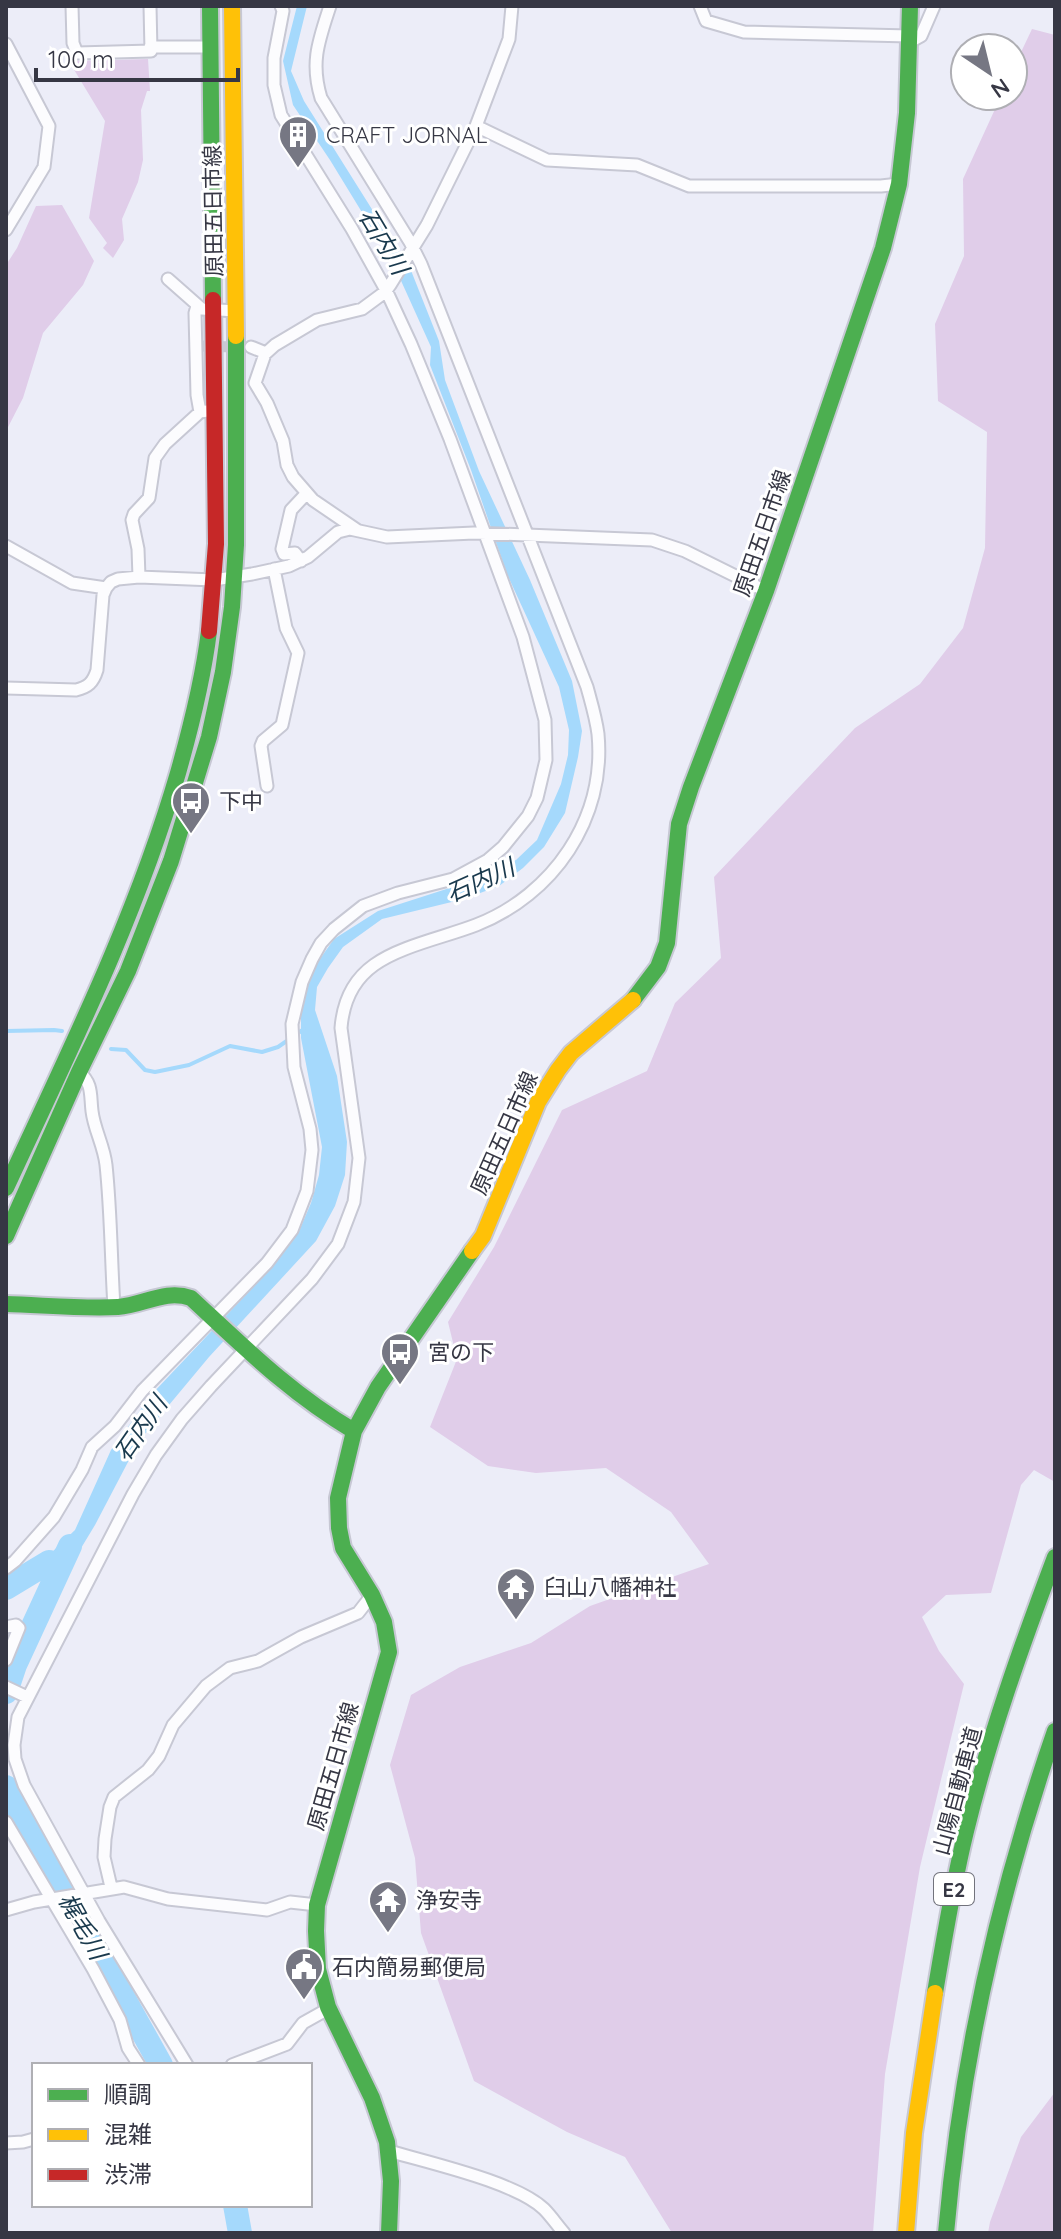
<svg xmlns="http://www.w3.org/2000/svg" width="1061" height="2239" font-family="Quicksand,'Noto Sans JP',sans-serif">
  <rect width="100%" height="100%" fill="#ecedf8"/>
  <path fill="#e0cde9" d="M 1032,29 L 1055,35 L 1055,1482 L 1034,1470 L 1021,1485 L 991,1593 L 946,1595 L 922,1617 L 939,1651 L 964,1684 L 920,1867 L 885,2074 L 873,2233 L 672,2233 L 625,2157 L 567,2132 L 474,2081 L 421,1933 L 415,1858 L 390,1765 L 411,1695 L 460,1667 L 531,1643 L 590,1606 L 709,1564 L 671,1512 L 606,1468 L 536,1473 L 488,1466 L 430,1427 L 457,1359 L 448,1322 L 494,1247 L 562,1110 L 647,1071 L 675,1003 L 721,958 L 714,877 L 855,728 L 920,684 L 963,628 L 985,548 L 987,432 L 938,401 L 935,324 L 964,256 L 963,179 L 1001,96 L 1013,96 L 1013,69 Z
    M 148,59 L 150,91 L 147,91 L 141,110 L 143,160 L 138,182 L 122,219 L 124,240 L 113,258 L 103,248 L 107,243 L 89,218 L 105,121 L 70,63 L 71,61 Z
    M 62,205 L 94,261 L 83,285 L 43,333 L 23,398 L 6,431 L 6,265 L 17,248 L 36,206 Z
    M 1055,2092 L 1055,2233 L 988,2233 L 990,2222 L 1021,2137 Z"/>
  <path fill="#a5d9fc" d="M 297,6 L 307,6 L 291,71 L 304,101 L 412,273 L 439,341 L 445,380 L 479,471 L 530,580 L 572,681 L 582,731 L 578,757 L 565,813 L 544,847 L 523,868 L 499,886 L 464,899 L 382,919 L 343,947 L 328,968 L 317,987 L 315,1010 L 337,1076 L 347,1142 L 345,1175 L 335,1206 L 316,1241 L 209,1357 L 139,1441 L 95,1525 L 66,1573 L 8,1581 L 49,1555 L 75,1530 L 111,1450 L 152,1394 L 272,1267 L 299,1231 L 311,1203 L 319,1175 L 322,1147 L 301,1038 L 301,1012 L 306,986 L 317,963 L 334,939 L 378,911 L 462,884 L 516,860 L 537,840 L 561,784 L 568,755 L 569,730 L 559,687 L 507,574 L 471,470 L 430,365 L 431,347 L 393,263 L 330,160 L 293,105 L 283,61 Z"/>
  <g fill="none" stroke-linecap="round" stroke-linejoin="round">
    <path stroke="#a5d9fc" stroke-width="4" d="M 6,1031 L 54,1030 L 62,1031
      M 111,1049 L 126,1050 L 145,1070 L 155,1072 L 189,1065 L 230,1046 L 262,1052 L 278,1047 L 304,1029"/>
    <path stroke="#a5d9fc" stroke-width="24" d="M 6,1588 L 49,1562
      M 6,1692 L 15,1665 L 70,1546
      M 6,1787 L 161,2065
      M 235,2205 L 240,2233"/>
    <path stroke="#c8c9d4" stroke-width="11" stroke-dasharray="11 5.5" stroke-linecap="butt" d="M 199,346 L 242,347"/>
    <defs>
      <path id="street" d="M 72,6 L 73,43 L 77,53 L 151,51 L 150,6
        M 700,6 L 706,21 L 744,32 L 910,36
        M 910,42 L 921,36 L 934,6
        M 6,44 L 49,126 L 44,167 L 6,230
        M 150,47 L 211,47
        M 476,126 L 547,160 L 637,165 L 689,186 L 881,186 L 899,184
        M 168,279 L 202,309 L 236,311
        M 197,306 L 195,313 L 197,395 L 200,412
        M 251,347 L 266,353
        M 357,530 L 313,500 L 293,477 L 287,465 L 283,441 L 267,403 L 255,383 L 265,354 L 275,345 L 317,320 L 362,309 L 385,292 L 390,285 L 427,225 L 476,126 L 509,39 L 512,6
        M 6,546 L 72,583 L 106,588
        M 301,561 L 295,553 L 284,554 L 282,549 L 291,510 L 306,494
        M 139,577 L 138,549 L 132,520 L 134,514 L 149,498 L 155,458 L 165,444 L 200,412 L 215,410
        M 6,688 L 76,690 C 88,687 93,683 97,670 L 103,595 L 106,588 L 111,582 L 118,579 L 139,577 L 214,580 L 252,574 L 289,566 L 308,557 L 338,532 L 350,529 L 387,537 L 474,533 L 652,540 L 685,551 L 766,591
        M 267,786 L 261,746 L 263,741 L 282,725 L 298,653 L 286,628 L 274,569
        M 79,1072 C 93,1084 90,1095 92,1111 C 94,1129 104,1146 106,1165 C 111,1212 111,1260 114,1307
        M 6,1568 L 15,1561 L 54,1517 L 82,1470 L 92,1447 L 115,1426 L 142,1391 L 267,1263 L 292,1230 L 307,1191 L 312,1150 L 310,1129 L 294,1067 L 292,1024 L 302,982 L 312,959 L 321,943 L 334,929 L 363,906 L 398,893 L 453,879 L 488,860 L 503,847 L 528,816 L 537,798 L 546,760 L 545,720 L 523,637 L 450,439 L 411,344 L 386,290 L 352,229 L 281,115 L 274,85 L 274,58 L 283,11 L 281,6
        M 6,1627 L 16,1625 L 19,1628 L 6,1660
        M 6,1687 L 27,1697
        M 6,1822 L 93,1969 L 120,2020 L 128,2048 L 139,2065
        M 111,1887 L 104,1857 L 105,1839 L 110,1807 L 114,1797 L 148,1770 L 159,1756 L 173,1725 L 206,1686 L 230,1668 L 258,1661 L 301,1637 L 358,1613 L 372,1595
        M 6,1910 L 34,1902 L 124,1887 L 168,1899 L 267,1910 L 290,1902 L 317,1905
        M 187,2065 L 99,1921 L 24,1785 L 15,1759 L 14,1745 L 18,1717 L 133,1494 L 156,1455 L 182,1419 L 211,1386 L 312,1279 L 338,1244 L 354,1202 L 359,1158 L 341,1028 C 343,1003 353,980 374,965 C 400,946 445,937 476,925 C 553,895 606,819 598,734 C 596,718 591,702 587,687 L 421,264 L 410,242 L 321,98 C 310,62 319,40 330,6
        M 232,2065 L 287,2044 L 303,2023 L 328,2009
        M 6,2143 L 23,2142 L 34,2139
        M 389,2151 C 429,2163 516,2182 544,2209 C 551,2216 557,2225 564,2233"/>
      <path id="fast" d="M 210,6 L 213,300
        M 633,1000 L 658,967 L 667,943 L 679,824 L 691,787 L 766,591 L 883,248 L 899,184 L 907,113 L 910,6
        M 6,1188 C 69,1052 136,917 178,773 C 191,727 203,680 209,631
        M 6,1236 L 79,1072 L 128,971 L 171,861 L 209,737 L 223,672 L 232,607 L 236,545 L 236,336
        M 6,1304 C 42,1305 83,1309 118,1307 C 144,1305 165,1289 191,1298 C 244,1347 291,1394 354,1431
        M 935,1993 C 944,1939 953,1884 966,1831 C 989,1737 1021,1647 1055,1557
        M 389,2233 L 391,2181 L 387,2142 L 372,2098 L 328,2007 L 318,1969 L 316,1931 L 317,1905 L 389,1652 L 384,1622 L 372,1595 L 343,1548 L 339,1528 L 338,1498 L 354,1431 L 378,1387 L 472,1251
        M 946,2233 C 961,2063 999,1892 1055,1731"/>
      <path id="slow" d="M 232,6 L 236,336
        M 472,1251 L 483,1236 L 538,1102 L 558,1070 L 571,1053 L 633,1000
        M 906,2233 L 914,2133 L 935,1993"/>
      <path id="jam" d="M 209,631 L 216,544 L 213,300"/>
    </defs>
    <use href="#street" stroke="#c7c8d4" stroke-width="15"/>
    <use href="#fast" stroke="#c7c8d4" stroke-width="20"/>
    <use href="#slow" stroke="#c7c8d4" stroke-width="20"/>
    <use href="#jam" stroke="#c7c8d4" stroke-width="20"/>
    <use href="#street" stroke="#fcfcfe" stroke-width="11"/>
    <use href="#fast" stroke="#4caf50" stroke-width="16"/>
    <use href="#slow" stroke="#ffc107" stroke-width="16"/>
    <use href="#jam" stroke="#c62828" stroke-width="16"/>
  </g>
  <defs>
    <symbol id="building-pin" viewBox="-11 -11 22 30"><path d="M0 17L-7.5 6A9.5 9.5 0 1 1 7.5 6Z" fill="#767783" stroke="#fff"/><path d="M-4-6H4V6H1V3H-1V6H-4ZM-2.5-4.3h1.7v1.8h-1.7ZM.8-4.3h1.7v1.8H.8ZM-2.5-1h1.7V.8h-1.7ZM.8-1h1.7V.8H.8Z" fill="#fff"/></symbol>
    <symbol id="bus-pin" viewBox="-11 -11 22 30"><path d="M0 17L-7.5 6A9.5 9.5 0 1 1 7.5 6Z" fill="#767783" stroke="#fff"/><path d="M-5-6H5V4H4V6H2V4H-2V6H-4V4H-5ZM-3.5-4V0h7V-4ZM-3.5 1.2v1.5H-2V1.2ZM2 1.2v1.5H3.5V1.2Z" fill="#fff"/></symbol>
    <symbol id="temple-pin" viewBox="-11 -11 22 30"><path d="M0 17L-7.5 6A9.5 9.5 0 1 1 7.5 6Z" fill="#767783" stroke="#fff"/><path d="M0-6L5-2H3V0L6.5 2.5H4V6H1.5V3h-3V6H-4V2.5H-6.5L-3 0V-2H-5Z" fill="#fff"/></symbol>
    <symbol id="civic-pin" viewBox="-11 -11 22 30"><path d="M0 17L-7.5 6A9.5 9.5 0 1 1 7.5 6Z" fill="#767783" stroke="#fff"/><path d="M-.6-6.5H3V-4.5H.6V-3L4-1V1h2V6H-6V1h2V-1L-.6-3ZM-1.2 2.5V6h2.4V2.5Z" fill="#fff"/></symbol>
  </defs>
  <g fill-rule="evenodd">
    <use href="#building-pin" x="276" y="113" width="44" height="60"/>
    <use href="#bus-pin" x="169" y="779" width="44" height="60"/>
    <use href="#bus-pin" x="378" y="1330" width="44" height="60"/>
    <use href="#temple-pin" x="494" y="1565" width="44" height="60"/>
    <use href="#temple-pin" x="366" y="1878" width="44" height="60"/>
    <use href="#civic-pin" x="282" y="1945" width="44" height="60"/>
  </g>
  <g text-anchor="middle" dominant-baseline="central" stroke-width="6" stroke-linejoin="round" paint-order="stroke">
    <rect fill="#fff" stroke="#72737c" stroke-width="2" x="934" y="1873" width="40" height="32" rx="6"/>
    <g font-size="20" font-weight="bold" fill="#363744">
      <text x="954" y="1889">E2</text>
    </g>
    <g font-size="22" fill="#363744" stroke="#fff" text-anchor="start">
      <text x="326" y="135">CRAFT JORNAL</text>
      <text x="219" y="801">下中</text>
      <text x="428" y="1352">宮の下</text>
      <text x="544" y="1587">臼山八幡神社</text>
      <text x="416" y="1900">浄安寺</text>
      <text x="332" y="1967">石内簡易郵便局</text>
    </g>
    <g font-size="22" fill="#363744" stroke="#fff">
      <text transform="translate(213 211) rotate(-91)">原田五日市線</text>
      <text transform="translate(762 533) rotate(-71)">原田五日市線</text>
      <text transform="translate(504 1133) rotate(-66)">原田五日市線</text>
      <text transform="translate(333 1766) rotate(-74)">原田五日市線</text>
      <text transform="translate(957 1791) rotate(-75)">山陽自動車道</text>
    </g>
    <g font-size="24" font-style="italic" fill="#19394d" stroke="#fff">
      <text transform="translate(384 241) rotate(59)">石内川</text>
      <text transform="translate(480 880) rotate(-24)">石内川</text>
      <text transform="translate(140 1428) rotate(-55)">石内川</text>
      <text transform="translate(83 1926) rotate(61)">梶毛川</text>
    </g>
  </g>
  <rect width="1061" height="2239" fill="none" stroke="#363744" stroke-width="16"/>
  <rect x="32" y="2063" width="280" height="144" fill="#ffffff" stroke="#afafb4" stroke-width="2"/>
  <rect x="48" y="2089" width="40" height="12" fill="#4caf50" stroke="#afafb4" stroke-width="2"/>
  <text x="104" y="2103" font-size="24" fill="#363744">順調</text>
  <rect x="48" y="2129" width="40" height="12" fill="#ffc107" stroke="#afafb4" stroke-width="2"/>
  <text x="104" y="2143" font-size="24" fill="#363744">混雑</text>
  <rect x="48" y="2169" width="40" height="12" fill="#c62828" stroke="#afafb4" stroke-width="2"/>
  <text x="104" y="2183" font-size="24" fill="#363744">渋滞</text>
  <g transform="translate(989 72) rotate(145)"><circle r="38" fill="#ffffff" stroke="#afafb4" stroke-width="2"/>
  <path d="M0-6L14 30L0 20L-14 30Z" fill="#767783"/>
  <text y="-12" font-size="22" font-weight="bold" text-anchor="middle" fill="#363744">N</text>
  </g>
  <path d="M36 68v12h202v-12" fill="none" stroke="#363744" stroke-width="4"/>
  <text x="48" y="68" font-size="24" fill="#363744" stroke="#ffffff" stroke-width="6" paint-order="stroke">100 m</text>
</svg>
